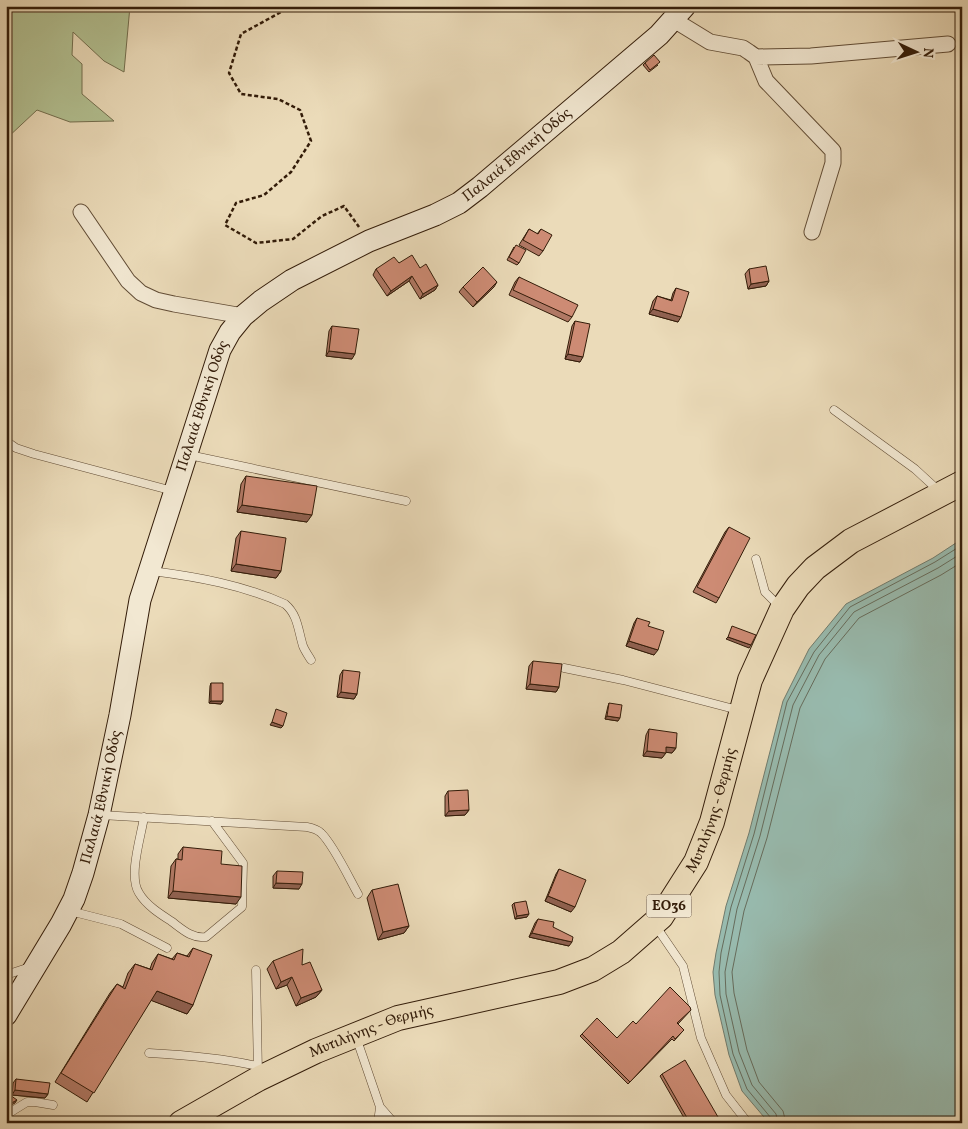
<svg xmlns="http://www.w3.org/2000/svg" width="968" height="1129" font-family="Vollkorn,serif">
  <rect width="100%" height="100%" fill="#ebdbb9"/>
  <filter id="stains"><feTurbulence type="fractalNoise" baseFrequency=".004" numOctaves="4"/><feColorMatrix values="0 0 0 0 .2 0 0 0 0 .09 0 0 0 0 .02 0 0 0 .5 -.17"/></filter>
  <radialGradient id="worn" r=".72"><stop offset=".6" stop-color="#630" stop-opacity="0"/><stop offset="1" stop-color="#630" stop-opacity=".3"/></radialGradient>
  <path fill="#b3c192" stroke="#736e4e" d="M 6,6 L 130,6 L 124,72 L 104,61 L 73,32 L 72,55 L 82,64 L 82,94 L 114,121 L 70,122 L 37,110 L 6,139 Z"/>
  <path fill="#98bbaf" stroke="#707b6d" d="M 962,539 L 962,1123 L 769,1123 L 742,1091 L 729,1055 L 715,995 L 713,972 L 716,953 L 726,906 L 749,833 L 783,701 L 809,649 L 846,604 L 933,558 Z"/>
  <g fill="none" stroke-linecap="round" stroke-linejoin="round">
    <path stroke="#666c5c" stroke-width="1" d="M 772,1123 L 771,1118 L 747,1089 L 733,1054 L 720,995 L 719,972 L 721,953 L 731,907 L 754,834 L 787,702 L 814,652 L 850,607 L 935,562 L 962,545
      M 778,1123 L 776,1114 L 752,1085 L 739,1052 L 726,994 L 725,972 L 737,909 L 760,836 L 793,705 L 819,655 L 854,612 L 938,568 L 962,553
      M 786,1123 L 783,1111 L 759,1082 L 747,1050 L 734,993 L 732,972 L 744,911 L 767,838 L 800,708 L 825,659 L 859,618 L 941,575 L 962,562"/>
    <defs>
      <path id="lane" d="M 834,410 L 915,469 L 940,492
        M 6,441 L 16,448 L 34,454 L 173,491
        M 189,455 L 406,501
        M 756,559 L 765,592 L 781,608
        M 152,571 C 198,577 243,585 285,604 C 298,615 298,630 303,646 C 305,651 308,655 311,660
        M 564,668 L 623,680 L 738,710
        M 101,815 L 307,827 C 312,828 317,829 321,833 C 333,844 349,878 358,894
        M 144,817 C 141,837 128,876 139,893 C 146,905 160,914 171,921 C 182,929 192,939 206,937 L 242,907 L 243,863 L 212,821
        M 70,911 L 121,924 L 167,948
        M 655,925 L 683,966 L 701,1038 L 726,1095 L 748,1123
        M 256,970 L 258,1074
        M 6,975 L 30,967
        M 356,1037 L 380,1107 L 394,1123
        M 149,1053 C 186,1055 222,1058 257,1066
        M 6,1115 L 27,1102 L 35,1102 L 53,1105
        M 378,1123 L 380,1107"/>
      <path id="street" d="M 674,20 L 710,42 L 743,48 L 749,52 L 756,57 L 766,81 L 833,151 L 833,163 L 812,232
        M 756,57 L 811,56 L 948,44
        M 81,212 L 128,281 L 141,293 L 156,300 L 174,304 L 243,316"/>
      <g id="secondary">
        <path id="s1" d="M 6,1015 L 61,924 L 74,899 L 83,873 L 99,815 L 120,715 L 140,600 L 220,350 L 230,332 L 243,316 L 261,301 L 292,280 L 369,241 L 435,215 L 459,203 L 480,187 L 659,35 L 685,6"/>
      </g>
      <g id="primary">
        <path id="s2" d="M 181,1123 L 258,1079 L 316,1051 L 398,1018 L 559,982 L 593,969 L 621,952 L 661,917 L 696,862 L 712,822 L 750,680 L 782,609 L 798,586 L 815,568 L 851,541 L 962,483"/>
      </g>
    </defs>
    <use href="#lane" stroke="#614c35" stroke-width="9"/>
    <use href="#street" stroke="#614c35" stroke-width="17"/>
    <use href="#secondary" stroke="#331c09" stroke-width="23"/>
    <use href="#primary" stroke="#331c09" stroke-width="26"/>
    <path stroke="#331c09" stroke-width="2.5" stroke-dasharray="4 2.5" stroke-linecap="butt" d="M 292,6 L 241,34 L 229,73 L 241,94 L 278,99 L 300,110 L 311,141 L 291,172 L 264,195 L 236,203 L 225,225 L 256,243 L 293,239 L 322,216 L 344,206 L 359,227"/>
    <use href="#lane" stroke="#f2e8d2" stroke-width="8"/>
    <use href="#street" stroke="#f2e8d2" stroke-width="15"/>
    <use href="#secondary" stroke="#f2e8d2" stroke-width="21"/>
    <use href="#primary" stroke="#ebdbb9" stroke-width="24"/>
  </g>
  <path fill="#b07864" stroke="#331c09" d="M 645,63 L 658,65 L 649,72 L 643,65 Z
    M 529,229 L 537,234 L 541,229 L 543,251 L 539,256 L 519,245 Z
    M 514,247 L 519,263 L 517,265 L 507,260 Z
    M 399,263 L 420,268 L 438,285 L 435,290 L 420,299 L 409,281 L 387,296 L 373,275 L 376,269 Z
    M 749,269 L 769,281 L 766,286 L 748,289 L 745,274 Z
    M 519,277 L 572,317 L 568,322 L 509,295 L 515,282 Z
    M 463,287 L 494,287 L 473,307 L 459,292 Z
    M 676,288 L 678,322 L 649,314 L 653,301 L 657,296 L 671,300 L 673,293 Z
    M 575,321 L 580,362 L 565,359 L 572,326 Z
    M 332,326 L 352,359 L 326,356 L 329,331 Z
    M 246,476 L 307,522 L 237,512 L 241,484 Z
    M 729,527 L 719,598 L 716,603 L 693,592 L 725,532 Z
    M 241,531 L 281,571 L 276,578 L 231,571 L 236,538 Z
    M 637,618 L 648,626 L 654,655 L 626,646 L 634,623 Z
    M 533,661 L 559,687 L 556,692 L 526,689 L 529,666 Z
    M 343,670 L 357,694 L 354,699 L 337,697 L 340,675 Z
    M 211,683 L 223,701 L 221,704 L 209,703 L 210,686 Z
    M 609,703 L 618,721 L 605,719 L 608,706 Z
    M 649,729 L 676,748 L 672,753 L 666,752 L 662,758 L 643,756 L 646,735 Z
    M 448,791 L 469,810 L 465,815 L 445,816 L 445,796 Z
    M 183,847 L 221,864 L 236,904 L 168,898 L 171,866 L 176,859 L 178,859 L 178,854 Z
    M 559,869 L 571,912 L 545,901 L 556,874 Z
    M 277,871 L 299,889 L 273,888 L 273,876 Z
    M 372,890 L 409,926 L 404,933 L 378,940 L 367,898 Z
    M 514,903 L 527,917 L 515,919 L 512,905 Z
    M 538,919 L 553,927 L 569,946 L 529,937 L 535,923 Z
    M 193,948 L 193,1005 L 187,1014 L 151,1000 L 87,1102 L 55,1082 L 110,993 L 117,984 L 123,987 L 128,973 L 135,964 L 150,969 L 152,963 L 158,954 L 172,959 L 177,953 L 187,956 Z
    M 273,961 L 302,965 L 322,990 L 316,997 L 296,1006 L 287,985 L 276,989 L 267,969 Z
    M 691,1010 L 678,1024 L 684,1030 L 682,1032 L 674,1041 L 672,1039 L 628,1084 L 580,1036 L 582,1034 L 617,1038 L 636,1024 Z
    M 662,1074 L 716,1119 L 710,1123 L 687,1123 L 660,1076 Z
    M 16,1079 L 48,1094 L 45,1098 L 12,1095 L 13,1083 Z"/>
  <path fill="#906151" stroke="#331c09" d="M 412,276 L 409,281 L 387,296 L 391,291 Z
    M 769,281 L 766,286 L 748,289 L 751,284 Z
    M 497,282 L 494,287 L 473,307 L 477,302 Z
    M 438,285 L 435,290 L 420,299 L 423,294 Z
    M 653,309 L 681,317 L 678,322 L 649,314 Z
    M 329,351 L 355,354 L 352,359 L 326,356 Z
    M 568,354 L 583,357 L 580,362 L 565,359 Z
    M 242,505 L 312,515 L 307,522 L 237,512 Z
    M 236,564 L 281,571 L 276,578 L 231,571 Z
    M 728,637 L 751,645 L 749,648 L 726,639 Z
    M 629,641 L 658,650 L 654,655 L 626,646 Z
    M 530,684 L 559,687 L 556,692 L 526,689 Z
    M 341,692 L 357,694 L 354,699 L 337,697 Z
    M 211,701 L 223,701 L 221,704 L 209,703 Z
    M 607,716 L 620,718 L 618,721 L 605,719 Z
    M 272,722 L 283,726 L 281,728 L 270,725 Z
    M 666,747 L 676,748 L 672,753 L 663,752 Z
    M 647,751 L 666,753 L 662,758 L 643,756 Z
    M 469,810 L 465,815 L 445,816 L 449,811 Z
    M 276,883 L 302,884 L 299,889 L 273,888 Z
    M 173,891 L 241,897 L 236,904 L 168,898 Z
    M 548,896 L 575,907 L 571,912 L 545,901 Z
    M 529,914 L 527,917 L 515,919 L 517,916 Z
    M 409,926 L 404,933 L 378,940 L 383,932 Z
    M 532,933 L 572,942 L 569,946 L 529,937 Z
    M 292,977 L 287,985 L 276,989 L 281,982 Z
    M 322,990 L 316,997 L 296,1006 L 301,998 Z
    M 157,991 L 193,1005 L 187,1014 L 150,1000 Z
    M 15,1090 L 48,1094 L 45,1098 L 12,1095 Z
    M 17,1100 L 15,1103 L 6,1108 L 6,1106 Z"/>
  <path fill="#cd8b74" stroke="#331c09" d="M 654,55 L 660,62 L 650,70 L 645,63 Z
    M 529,229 L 538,234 L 541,229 L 552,235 L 543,251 L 523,240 Z
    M 516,245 L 526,250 L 519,263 L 509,257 Z
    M 412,255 L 420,268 L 426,264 L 438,285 L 423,294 L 412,276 L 391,291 L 376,269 L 394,257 L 399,263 Z
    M 766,266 L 769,281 L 751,284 L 749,269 Z
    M 483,267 L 497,282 L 477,302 L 463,287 Z
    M 519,277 L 578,305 L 572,317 L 513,290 Z
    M 676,288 L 689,292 L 681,317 L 653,309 L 657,296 L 672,301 Z
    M 575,321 L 590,324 L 583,357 L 568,354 Z
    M 332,326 L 359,329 L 355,354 L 329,351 Z
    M 246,476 L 317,486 L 312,515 L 242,505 Z
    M 729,527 L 750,538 L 719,598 L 697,587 Z
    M 241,531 L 286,538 L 281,571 L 236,564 Z
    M 637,618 L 650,622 L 648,626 L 664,631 L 658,650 L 629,641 Z
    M 732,626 L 756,635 L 751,645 L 728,637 Z
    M 533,661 L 562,664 L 559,687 L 530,684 Z
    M 343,670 L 360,672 L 357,694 L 341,692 Z
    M 211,683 L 223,683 L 223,701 L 211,701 Z
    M 609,703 L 622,705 L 620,718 L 607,716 Z
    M 276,709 L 287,713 L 283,726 L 272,722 Z
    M 649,729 L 677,733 L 676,748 L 666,747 L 666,753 L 647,751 Z
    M 468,790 L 469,810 L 449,811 L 448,791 Z
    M 183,847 L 222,851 L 221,864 L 242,866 L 241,897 L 173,891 L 176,859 L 182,860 Z
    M 559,869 L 586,880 L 575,907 L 548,896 Z
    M 277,871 L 303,872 L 302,884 L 276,883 Z
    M 398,884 L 409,926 L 383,932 L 372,890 Z
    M 526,901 L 529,914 L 517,916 L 514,903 Z
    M 538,919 L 554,922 L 553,927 L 573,937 L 572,942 L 532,933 Z
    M 193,948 L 212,955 L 193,1005 L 157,991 L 94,1093 L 61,1073 L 117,984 L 125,989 L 135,964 L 152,970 L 158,954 L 174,960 L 177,953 L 189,957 Z
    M 303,949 L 302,965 L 310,962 L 322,990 L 301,998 L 292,977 L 281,982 L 273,961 Z
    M 670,987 L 690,1007 L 691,1010 L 677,1023 L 684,1030 L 675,1039 L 673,1036 L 630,1082 L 582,1034 L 597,1018 L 617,1038 L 633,1021 L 636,1024 Z
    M 685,1060 L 718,1117 L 710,1121 L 710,1123 L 690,1123 L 662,1074 Z
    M 16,1079 L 50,1083 L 48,1094 L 15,1090 Z
    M 6,1095 L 10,1095 L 17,1100 L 6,1106 Z"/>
  <g text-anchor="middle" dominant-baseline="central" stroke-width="4" stroke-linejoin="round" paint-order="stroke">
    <rect fill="#f2e8d2" stroke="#6c5945" stroke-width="1" x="646.5" y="894.5" width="45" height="23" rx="4"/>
    <g font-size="14" font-weight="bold" fill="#331c09">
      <text x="669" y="906">ΕΟ36</text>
    </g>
    <g font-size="15" fill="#331c09" stroke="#f2e8d2">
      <text stroke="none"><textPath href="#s1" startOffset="1065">Παλαιά Εθνική Οδός</textPath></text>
      <text stroke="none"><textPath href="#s1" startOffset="645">Παλαιά Εθνική Οδός</textPath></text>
      <text stroke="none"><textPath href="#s1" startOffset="240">Παλαιά Εθνική Οδός</textPath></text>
      <text stroke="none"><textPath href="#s2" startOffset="648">Μυτιλήνης - Θερμής</textPath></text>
      <text stroke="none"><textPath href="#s2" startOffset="212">Μυτιλήνης - Θερμής</textPath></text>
    </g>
  </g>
  <rect width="968" height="1129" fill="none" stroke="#ebdbb9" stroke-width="25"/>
  <rect x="8" y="8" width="953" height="1114" fill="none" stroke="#331c09" stroke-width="2.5"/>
  <rect x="12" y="12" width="943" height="1104" fill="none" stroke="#331c09"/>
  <g transform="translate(916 52) rotate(94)" stroke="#f2e8d2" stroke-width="4" paint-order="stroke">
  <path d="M0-4L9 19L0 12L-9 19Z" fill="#331c09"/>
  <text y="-8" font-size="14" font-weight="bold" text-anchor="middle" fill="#331c09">N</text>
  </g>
  <rect width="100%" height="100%" filter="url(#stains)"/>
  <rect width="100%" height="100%" fill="url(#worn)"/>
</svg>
